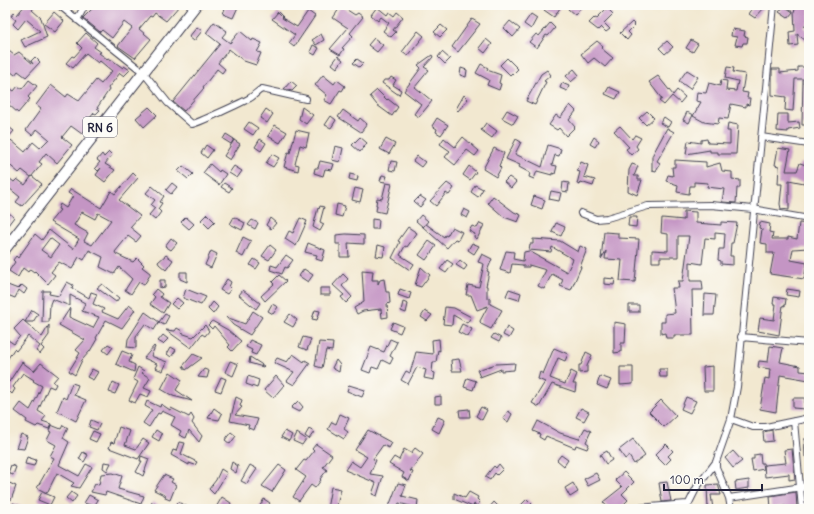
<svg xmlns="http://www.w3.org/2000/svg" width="814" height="514" font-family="Delius,sans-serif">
  <rect width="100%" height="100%" fill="#fdfcf7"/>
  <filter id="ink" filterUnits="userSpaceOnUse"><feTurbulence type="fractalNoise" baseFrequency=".025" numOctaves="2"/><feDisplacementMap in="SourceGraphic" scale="8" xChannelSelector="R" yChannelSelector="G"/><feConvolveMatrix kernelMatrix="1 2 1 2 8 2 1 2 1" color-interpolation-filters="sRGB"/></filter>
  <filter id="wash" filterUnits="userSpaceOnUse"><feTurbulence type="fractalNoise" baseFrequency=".012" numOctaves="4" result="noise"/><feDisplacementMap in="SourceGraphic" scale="16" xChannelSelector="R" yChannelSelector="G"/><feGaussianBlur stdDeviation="0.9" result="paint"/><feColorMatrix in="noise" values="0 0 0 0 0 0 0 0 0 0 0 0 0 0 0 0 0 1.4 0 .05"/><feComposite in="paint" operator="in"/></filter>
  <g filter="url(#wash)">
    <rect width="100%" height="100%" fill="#f2e8d0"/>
    <g id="blocks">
      <path fill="#c495c4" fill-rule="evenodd" d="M 25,5 L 36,5 L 32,10 L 41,18 L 47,37 L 25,47 L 21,40 L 40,31 L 26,19 L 18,29 L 13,24 L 16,20 L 11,16 L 14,12 L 17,15 Z
        M 96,5 L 159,5 L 163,8 L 165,5 L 180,5 L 166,21 L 155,13 L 152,17 L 150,16 L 139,29 L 151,39 L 135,58 L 118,46 L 132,28 L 124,22 L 112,38 L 102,30 L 100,32 L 83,18 Z
        M 226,5 L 238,7 L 233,18 L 223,14 Z
        M 548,5 L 556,5 L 560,8 L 554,17 L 544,10 Z
        M 571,5 L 584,5 L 575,15 L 568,9 Z
        M 755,5 L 760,5 L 764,8 L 755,18 L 749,14 Z
        M 800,5 L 809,5 L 809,21 L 804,27 L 809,31 L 809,43 L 797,34 L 798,45 L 790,46 L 789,32 L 795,31 L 794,11 Z
        M 341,6 L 355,15 L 358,13 L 363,17 L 350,33 L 353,36 L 342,48 L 344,49 L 340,55 L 330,49 L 348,28 L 333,18 Z
        M 784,6 L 793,12 L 788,18 L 779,12 Z
        M 377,7 L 387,15 L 389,12 L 394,16 L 397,12 L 403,17 L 393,30 L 396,32 L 391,37 L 383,31 L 389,23 L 381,17 L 378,21 L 371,15 Z
        M 607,8 L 613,14 L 604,23 L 610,29 L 606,32 L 601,27 L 598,30 L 589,23 L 595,17 L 597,18 Z
        M 308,11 L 315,16 L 294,47 L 289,43 L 295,35 L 272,19 L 278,12 L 283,17 L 282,18 L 297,27 Z
        M 54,12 L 64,21 L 55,32 L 44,24 Z
        M 531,14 L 537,18 L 531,29 L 524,24 Z
        M 472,19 L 480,24 L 458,52 L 452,47 Z
        M 510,21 L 520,29 L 513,37 L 504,28 Z
        M 214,22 L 227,31 L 222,37 L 230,43 L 240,31 L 252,41 L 253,39 L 262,43 L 257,52 L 261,53 L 256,65 L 244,61 L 229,49 L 218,63 L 225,69 L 222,73 L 217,69 L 203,87 L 204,88 L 184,111 L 173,102 L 220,44 L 206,33 Z
        M 632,22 L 635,25 L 628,32 L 631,35 L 627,40 L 620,33 Z
        M 550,23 L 555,28 L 548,36 L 546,35 L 537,48 L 529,42 L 536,34 L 539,36 Z
        M 441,25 L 447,30 L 440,37 L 434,32 Z
        M 197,27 L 202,31 L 194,41 L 189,37 Z
        M 732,29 L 745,31 L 744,36 L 748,37 L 747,43 L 743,43 L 742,46 L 735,45 L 737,37 L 731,36 Z
        M 418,31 L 424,36 L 408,56 L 402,52 Z
        M 86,33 L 97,43 L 94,47 L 101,52 L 99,53 L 107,59 L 108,58 L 112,60 L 123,68 L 124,66 L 130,70 L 124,76 L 120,73 L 108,88 L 109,90 L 97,108 L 100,110 L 96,114 L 94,113 L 85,124 L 88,126 L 82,134 L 71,126 L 62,137 L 72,145 L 57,163 L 46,153 L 39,162 L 42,164 L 31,177 L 22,170 L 19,173 L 5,161 L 5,148 L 11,140 L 25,152 L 33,142 L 40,148 L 49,139 L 37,129 L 32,135 L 26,130 L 41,109 L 36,105 L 51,85 L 66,97 L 68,94 L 79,101 L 96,80 L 101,84 L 112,71 L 100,61 L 98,63 L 86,53 L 73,68 L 66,63 L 72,56 L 74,57 L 82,48 L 77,43 Z
        M 321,34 L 324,40 L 316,45 L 312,40 Z
        M 374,38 L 383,45 L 377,52 L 368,45 Z
        M 486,39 L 492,44 L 485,53 L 479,48 Z
        M 691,40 L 698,44 L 693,52 L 686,48 Z
        M 597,41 L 603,46 L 601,48 L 613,58 L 605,67 L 594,58 L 588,63 L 581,54 Z
        M 667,41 L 673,47 L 665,54 L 659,48 Z
        M 313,45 L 319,48 L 315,55 L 310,52 Z
        M 5,48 L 14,55 L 19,52 L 33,64 L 31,61 L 35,57 L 40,62 L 26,77 L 18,71 L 15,75 L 5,67 Z
        M 442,52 L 450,59 L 445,64 L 438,57 Z
        M 432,55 L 433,57 L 424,67 L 429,70 L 415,87 L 432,101 L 419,117 L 414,114 L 421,104 L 404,91 L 421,68 L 418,65 Z
        M 338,56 L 343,60 L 337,68 L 332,64 Z
        M 507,58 L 518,69 L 513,74 L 512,73 L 510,75 L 500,65 Z
        M 357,59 L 363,63 L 359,67 L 353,63 Z
        M 481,64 L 488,68 L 487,70 L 501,75 L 499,83 L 501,84 L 499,90 L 487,85 L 489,80 L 476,73 Z
        M 727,67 L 734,68 L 733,72 L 745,74 L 742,92 L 748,93 L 747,98 L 750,98 L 749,105 L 746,104 L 746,107 L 731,104 L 728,119 L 719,118 L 718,124 L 704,122 L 693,116 L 701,102 L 696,101 L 697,92 L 706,93 L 709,83 L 720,86 L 721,80 L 727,81 L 726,90 L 736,91 L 738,81 L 725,78 Z
        M 798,67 L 807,67 L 809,87 L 809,125 L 802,125 L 803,79 L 795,79 L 793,111 L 785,110 L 786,97 L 772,95 L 772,69 L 780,69 L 780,73 L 798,71 Z
        M 461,68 L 467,70 L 466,77 L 460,75 Z
        M 574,69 L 579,75 L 571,82 L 566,76 Z
        M 547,70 L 551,75 L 544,81 L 546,82 L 535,105 L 526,101 L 541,74 Z
        M 687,70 L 698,77 L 690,89 L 679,81 Z
        M 323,75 L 334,84 L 337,80 L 345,86 L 342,91 L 340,90 L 331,104 L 324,100 L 327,95 L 315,85 Z
        M 658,76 L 673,95 L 677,90 L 685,97 L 680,103 L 672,96 L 664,105 L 659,101 L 662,99 L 649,82 Z
        M 391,77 L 396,80 L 393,85 L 401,90 L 399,95 L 382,83 L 384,80 L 389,80 Z
        M 29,80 L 37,86 L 28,97 L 30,99 L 18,113 L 8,104 L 10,102 L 5,98 L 5,85 L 14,91 L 18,86 L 22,89 Z
        M 291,81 L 297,86 L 292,91 L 284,89 Z
        M 562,83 L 569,86 L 567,91 L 560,88 Z
        M 609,87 L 620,92 L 616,99 L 605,94 Z
        M 377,90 L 387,100 L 388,99 L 398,107 L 392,116 L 377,105 L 370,96 Z
        M 464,95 L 468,99 L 458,111 L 456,109 Z
        M 570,105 L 576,111 L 569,120 L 575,127 L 566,136 L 559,128 L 557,130 L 549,125 L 556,115 L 560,118 Z
        M 149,107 L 157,115 L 144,127 L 136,118 Z
        M 302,107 L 313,115 L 306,124 L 299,119 Z
        M 266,109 L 273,114 L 267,123 L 260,118 Z
        M 343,110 L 358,121 L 360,118 L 367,124 L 361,132 L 338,117 Z
        M 507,110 L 518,116 L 513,124 L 502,118 Z
        M 647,111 L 654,118 L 646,125 L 639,118 Z
        M 687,112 L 693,115 L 689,123 L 683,120 Z
        M 778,114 L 788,114 L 788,123 L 799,122 L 800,128 L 788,130 L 788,132 L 777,131 Z
        M 331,116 L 336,120 L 331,128 L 325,125 Z
        M 664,117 L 671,122 L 668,127 L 660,123 Z
        M 437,118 L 448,125 L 441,135 L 436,132 L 437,129 L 432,126 Z
        M 249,122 L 258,128 L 253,135 L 244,129 Z
        M 486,123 L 497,131 L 492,138 L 481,130 Z
        M 728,123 L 738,125 L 736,154 L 718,154 L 718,152 L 710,152 L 710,150 L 686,154 L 688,141 L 701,143 L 701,140 L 707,139 L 708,143 L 730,144 L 730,131 L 727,131 Z
        M 5,124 L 14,131 L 8,138 L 5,135 Z
        M 275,125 L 287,132 L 280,143 L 268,136 Z
        M 620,126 L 632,139 L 635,135 L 641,138 L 636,146 L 638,149 L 631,155 L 626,149 L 629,147 L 614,131 Z
        M 667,128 L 674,132 L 657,161 L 660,163 L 656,171 L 652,170 L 652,156 Z
        M 296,130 L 309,133 L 306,147 L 300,145 L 295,164 L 299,165 L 298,171 L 284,167 L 288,152 L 290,153 Z
        M 226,134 L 234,139 L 231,144 L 223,139 Z
        M 360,137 L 367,143 L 360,152 L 352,145 Z
        M 463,137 L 479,151 L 475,156 L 467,150 L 455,165 L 445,157 L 450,151 L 440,144 L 444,138 L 455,147 Z
        M 594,137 L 599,141 L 595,147 L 590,144 Z
        M 260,139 L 266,143 L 261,151 L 255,147 Z
        M 386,139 L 395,144 L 389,154 L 380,149 Z
        M 516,139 L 521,142 L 515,154 L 542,167 L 548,145 L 561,149 L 559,156 L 555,155 L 552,165 L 557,166 L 555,174 L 552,173 L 552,175 L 537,171 L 534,179 L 529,177 L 530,173 L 519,167 L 520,165 L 506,159 Z
        M 234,140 L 240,144 L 230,160 L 224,156 Z
        M 206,145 L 213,150 L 207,158 L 201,153 Z
        M 335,146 L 343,148 L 340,162 L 332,160 Z
        M 494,148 L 504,153 L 499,166 L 501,168 L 496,177 L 483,169 Z
        M 778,148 L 790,150 L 786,171 L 797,171 L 800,163 L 809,166 L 809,184 L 789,180 L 789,210 L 781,209 L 780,204 L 782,184 L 778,184 L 779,166 L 775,165 Z
        M 109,152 L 112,155 L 105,164 L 115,170 L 105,182 L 96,175 L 101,168 L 98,171 L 95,168 L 100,162 L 97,160 L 102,154 L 104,157 Z
        M 272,154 L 279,158 L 273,167 L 266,163 Z
        M 417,156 L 425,162 L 421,167 L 413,161 Z
        M 675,160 L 706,162 L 706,167 L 720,163 L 722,171 L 732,172 L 732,179 L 740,180 L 740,188 L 737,188 L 736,203 L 722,202 L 724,189 L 707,187 L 708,183 L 694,182 L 694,186 L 690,186 L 689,194 L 677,192 L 678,185 L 666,181 L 668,175 L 673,176 L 672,167 L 675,167 Z
        M 320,161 L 334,164 L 332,170 L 325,169 L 323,176 L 314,173 L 315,168 L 318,168 Z
        M 391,161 L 397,162 L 395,171 L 389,170 Z
        M 581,162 L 588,165 L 584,177 L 595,180 L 593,186 L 581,182 L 580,185 L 577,184 L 580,172 L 577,171 Z
        M 210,164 L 219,172 L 220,170 L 226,174 L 219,185 L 203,173 Z
        M 632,164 L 638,166 L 634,176 L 638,176 L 638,180 L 642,180 L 637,195 L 628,191 L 629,170 Z
        M 183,166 L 193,174 L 188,179 L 178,171 Z
        M 234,166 L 242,171 L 237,178 L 229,173 Z
        M 469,166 L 476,172 L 470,180 L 463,175 Z
        M 133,173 L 138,178 L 119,200 L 140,216 L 130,227 L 141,236 L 136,242 L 128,236 L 115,252 L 116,254 L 133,262 L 137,258 L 144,265 L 142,267 L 150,273 L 150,275 L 144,285 L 139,282 L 131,294 L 125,290 L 132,279 L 119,267 L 114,274 L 100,267 L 103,257 L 89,250 L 84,260 L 79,257 L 72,269 L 59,262 L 51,272 L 55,275 L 48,284 L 35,271 L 34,272 L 30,269 L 28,272 L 23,268 L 18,277 L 9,271 L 15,262 L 13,260 L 16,256 L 18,258 L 35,234 L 42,240 L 49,230 L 73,249 L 79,239 L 50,222 L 60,210 L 58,209 L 60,204 L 66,208 L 73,196 L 68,193 L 71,189 L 101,208 L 111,191 L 115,194 ZM 82,212 L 95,219 L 98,213 L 111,220 L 92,245 L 84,241 L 88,233 L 74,225 ZM 50,238 L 59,245 L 51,257 L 41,250 Z
        M 350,174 L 358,176 L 357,181 L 349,179 Z
        M 5,175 L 14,182 L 17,179 L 25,185 L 32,176 L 42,184 L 22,206 L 16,202 L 20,197 L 9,188 L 5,193 Z
        M 382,175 L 387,176 L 385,182 L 380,181 Z
        M 509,177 L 516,182 L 511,188 L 504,182 Z
        M 563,182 L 569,183 L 568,192 L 562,191 Z
        M 172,183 L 177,187 L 171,194 L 166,190 Z
        M 224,183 L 232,188 L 229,192 L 221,187 Z
        M 386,183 L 392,184 L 385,213 L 376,211 L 377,205 L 376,205 L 377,198 L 382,199 Z
        M 447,183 L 454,188 L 449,195 L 446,193 L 436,206 L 430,201 Z
        M 475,185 L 483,189 L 478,197 L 471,192 Z
        M 152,186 L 164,196 L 160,202 L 162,203 L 158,209 L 161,212 L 155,220 L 149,215 L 155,208 L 151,205 L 155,200 L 146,193 Z
        M 355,188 L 363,190 L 360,202 L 352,200 Z
        M 551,191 L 561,193 L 559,201 L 549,199 Z
        M 420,196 L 426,200 L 420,207 L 414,202 Z
        M 493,196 L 514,212 L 521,215 L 518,222 L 504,217 L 488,203 Z
        M 534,196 L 545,200 L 542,209 L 531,205 Z
        M 337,204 L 345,206 L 342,217 L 335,215 Z
        M 320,206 L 324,207 L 320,222 L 324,224 L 320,231 L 313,227 L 318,208 L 319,209 Z
        M 464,209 L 470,212 L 467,218 L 461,215 Z
        M 684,211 L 696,212 L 696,223 L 721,225 L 721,222 L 737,223 L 733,243 L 731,243 L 730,256 L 733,256 L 733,265 L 721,264 L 721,261 L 718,260 L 719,249 L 724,249 L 725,234 L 715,233 L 715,239 L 705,238 L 702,264 L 690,262 L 690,281 L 702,281 L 703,290 L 692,290 L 693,335 L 674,335 L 674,338 L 666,338 L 665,333 L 661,334 L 661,322 L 665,322 L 665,314 L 675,313 L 672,288 L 679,288 L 678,281 L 683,281 L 689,236 L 678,236 L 678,257 L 660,257 L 660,262 L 652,262 L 652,250 L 668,251 L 668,234 L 661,233 L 662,218 L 684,220 Z
        M 9,213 L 14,217 L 5,229 L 5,219 Z
        M 207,214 L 215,222 L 209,228 L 201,220 Z
        M 421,215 L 428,221 L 423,227 L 416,221 Z
        M 186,217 L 194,224 L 189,229 L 181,222 Z
        M 234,217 L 245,223 L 242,230 L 230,224 Z
        M 629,217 L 637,217 L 636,227 L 628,226 Z
        M 270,218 L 276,223 L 271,229 L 266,225 Z
        M 300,218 L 307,221 L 296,246 L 285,239 L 289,231 L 293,233 Z
        M 372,219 L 379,220 L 378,229 L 372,229 Z
        M 252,220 L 258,223 L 255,229 L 248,225 Z
        M 760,222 L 770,224 L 769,232 L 773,233 L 772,239 L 788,239 L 788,237 L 797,239 L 799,223 L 809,224 L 808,248 L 793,249 L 791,260 L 807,263 L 804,279 L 770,274 L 774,253 L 767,253 L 767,244 L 760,243 L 762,229 L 759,228 Z
        M 480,223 L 484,225 L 477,239 L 474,237 L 475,234 L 469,231 L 472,226 L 477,228 Z
        M 556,223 L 565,227 L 561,236 L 552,232 Z
        M 426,224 L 444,237 L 445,235 L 447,236 L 452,227 L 462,232 L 458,240 L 455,239 L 447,248 L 423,227 Z
        M 408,227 L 417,233 L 407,247 L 405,246 L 400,255 L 414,264 L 410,270 L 392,258 L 400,242 L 398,241 Z
        M 604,232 L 618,233 L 618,238 L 639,239 L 635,282 L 620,281 L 622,260 L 605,259 L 606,251 L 601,259 Z
        M 346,234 L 364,235 L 364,244 L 348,243 L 349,257 L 340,257 L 340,244 L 336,244 L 336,235 Z
        M 243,237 L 251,241 L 243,257 L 236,253 Z
        M 171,238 L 177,243 L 171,250 L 165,246 Z
        M 533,239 L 560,241 L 578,252 L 580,246 L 587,249 L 580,267 L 581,267 L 571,290 L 560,286 L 563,280 L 552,274 L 544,289 L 538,286 L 546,270 L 529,265 L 529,267 L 523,267 L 523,265 L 512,264 L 510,273 L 500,270 L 506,251 L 514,252 L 513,259 L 523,261 L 524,252 L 529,251 L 567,272 L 573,259 L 552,247 L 551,252 L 529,250 L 530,244 L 533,244 Z
        M 429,241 L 436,246 L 426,260 L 419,255 Z
        M 308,243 L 325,250 L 322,261 L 316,259 L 317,255 L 305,252 Z
        M 472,243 L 479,246 L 474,254 L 468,250 Z
        M 270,245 L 276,250 L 269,260 L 262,256 Z
        M 378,245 L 385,247 L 383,257 L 376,256 Z
        M 211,251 L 217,254 L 211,268 L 205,265 Z
        M 482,254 L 492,259 L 487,271 L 489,272 L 486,286 L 487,286 L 487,298 L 490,298 L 490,304 L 502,310 L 491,329 L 481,324 L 480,321 L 488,306 L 477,310 L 471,295 L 466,295 L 468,285 L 479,287 L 484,264 L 478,262 Z
        M 166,255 L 173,260 L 166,270 L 159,264 L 158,262 Z
        M 286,255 L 293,260 L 287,268 L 285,267 L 282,274 L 270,270 L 271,265 L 277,267 Z
        M 254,259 L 260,263 L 256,269 L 250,265 Z
        M 447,260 L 453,264 L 446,273 L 440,269 Z
        M 460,260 L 467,266 L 464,270 L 456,265 Z
        M 421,267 L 430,275 L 421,287 L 415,285 Z
        M 304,269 L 313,275 L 308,282 L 299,276 Z
        M 362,270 L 373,271 L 372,280 L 378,280 L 378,284 L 380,280 L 384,279 L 386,292 L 389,292 L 390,303 L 387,304 L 388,317 L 382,318 L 381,309 L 363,311 L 357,314 L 354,308 L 364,302 Z
        M 180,272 L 187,272 L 187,282 L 180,279 Z
        M 343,274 L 348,279 L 342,286 L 352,297 L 346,303 L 341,297 L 344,295 L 333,285 Z
        M 279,275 L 286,281 L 265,301 L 261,296 L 274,284 L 272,282 Z
        M 604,278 L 615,279 L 614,285 L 604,284 Z
        M 227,279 L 231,282 L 229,287 L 231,289 L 227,294 L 220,290 Z
        M 160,280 L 165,280 L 165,287 L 160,288 Z
        M 67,282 L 73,285 L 72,288 L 89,298 L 91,292 L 97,294 L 93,304 L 104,309 L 102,312 L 118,319 L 129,305 L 135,310 L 122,328 L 106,320 L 96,338 L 97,339 L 90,351 L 82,360 L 75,375 L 69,371 L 80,353 L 76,350 L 85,340 L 59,325 L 70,308 L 69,317 L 93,328 L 99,317 L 82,311 L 85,303 L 70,295 L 70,306 L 52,299 L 50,304 L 49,322 L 42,322 L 43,291 L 50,291 L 49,294 L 59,296 Z
        M 5,284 L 18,289 L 22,285 L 27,289 L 24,294 L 19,290 L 15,298 L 5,294 Z
        M 102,284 L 119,298 L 116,302 L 97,288 Z
        M 320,288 L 330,288 L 330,295 L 320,295 Z
        M 156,289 L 162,294 L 160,297 L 169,303 L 163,313 L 150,304 L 155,297 L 152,294 Z
        M 186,289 L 206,297 L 201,305 L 183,298 Z
        M 400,289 L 411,293 L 409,299 L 398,295 Z
        M 509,289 L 521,293 L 519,300 L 506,296 Z
        M 787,289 L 800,291 L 799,297 L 786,295 Z
        M 243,290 L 260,303 L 256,309 L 239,295 Z
        M 705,294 L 716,295 L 714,315 L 704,315 Z
        M 774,297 L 786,299 L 785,306 L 783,305 L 779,335 L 758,331 L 760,318 L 774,320 L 776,304 L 773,304 Z
        M 177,298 L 183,303 L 177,309 L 171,304 Z
        M 213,302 L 218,307 L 213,314 L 208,309 Z
        M 403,302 L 408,304 L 406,313 L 401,311 Z
        M 272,304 L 278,307 L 273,314 L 268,311 Z
        M 629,305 L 639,305 L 639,312 L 629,312 Z
        M 445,307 L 454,308 L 471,317 L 467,323 L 453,315 L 452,325 L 443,324 Z
        M 32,310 L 38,314 L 33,322 L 25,322 Z
        M 315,310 L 320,311 L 317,320 L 312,319 Z
        M 253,311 L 262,317 L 250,335 L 233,325 L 226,317 L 245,324 Z
        M 425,311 L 432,315 L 427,321 L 421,317 Z
        M 145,312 L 159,322 L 154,330 L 145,324 L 136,336 L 136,348 L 127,347 L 128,339 Z
        M 165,314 L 169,316 L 164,325 L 159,322 Z
        M 290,314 L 297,320 L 293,327 L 284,322 Z
        M 23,320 L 42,337 L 49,325 L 49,335 L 41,346 L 44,349 L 40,354 L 36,351 L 40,346 L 28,336 L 16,351 L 14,349 L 5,363 L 5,338 L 14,344 L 20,336 L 14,329 Z
        M 212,321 L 228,330 L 241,341 L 232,351 L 228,347 L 230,345 L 214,326 L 212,329 L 208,325 Z
        M 393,322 L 403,326 L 400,333 L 390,329 Z
        M 614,322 L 626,324 L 625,343 L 621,343 L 621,352 L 614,353 Z
        M 462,324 L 472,329 L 468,337 L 458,332 Z
        M 205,325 L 209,331 L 205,336 L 202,334 L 191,348 L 166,330 L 175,331 L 177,328 L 182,331 L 181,333 L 193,337 Z
        M 507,327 L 513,331 L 509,338 L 503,335 Z
        M 494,334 L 501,338 L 499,342 L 491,338 Z
        M 163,335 L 168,339 L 163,344 L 158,341 Z
        M 303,337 L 311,339 L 307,350 L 299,347 Z
        M 390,339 L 397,342 L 390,356 L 393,358 L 390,364 L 382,360 L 378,369 L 372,367 L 370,373 L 362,370 L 371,347 L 384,352 Z
        M 439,339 L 440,351 L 438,350 L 436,362 L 433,362 L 432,372 L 435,373 L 434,380 L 424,378 L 426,370 L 417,367 L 408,384 L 401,380 L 406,371 L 410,373 L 416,352 L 433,354 L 432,340 Z
        M 250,340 L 261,345 L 256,355 L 251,353 L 252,350 L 246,347 Z
        M 319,342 L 333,343 L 332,351 L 326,350 L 322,368 L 315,366 Z
        M 108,344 L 113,347 L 108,354 L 103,350 Z
        M 154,346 L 155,347 L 151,356 L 167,362 L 163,371 L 155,368 L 157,364 L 144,358 Z
        M 770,346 L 783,348 L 780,362 L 800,366 L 800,371 L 809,372 L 809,380 L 780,375 L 776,412 L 760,409 L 765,378 L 769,379 L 770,369 L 758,367 L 759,361 L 768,362 Z
        M 171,347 L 176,350 L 171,357 L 167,354 Z
        M 554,348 L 568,354 L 565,361 L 558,358 L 550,378 L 565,384 L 571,371 L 577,374 L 573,384 L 576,384 L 575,392 L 552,384 L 539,407 L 532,403 L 545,382 L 538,379 L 540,372 L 543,374 Z
        M 122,351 L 132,355 L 129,362 L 135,365 L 134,372 L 116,364 Z
        M 586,352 L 592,355 L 587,366 L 587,372 L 579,373 L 579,365 L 581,365 Z
        M 193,354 L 202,358 L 186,370 L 183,366 Z
        M 293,354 L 304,362 L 305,360 L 310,363 L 294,385 L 287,381 L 294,372 L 274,363 L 277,358 L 287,362 Z
        M 250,357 L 264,366 L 263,367 L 249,363 Z
        M 459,359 L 462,371 L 452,371 L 451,360 Z
        M 336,360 L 340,365 L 339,372 L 332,368 Z
        M 230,361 L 238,364 L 233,376 L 225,372 Z
        M 22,362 L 34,371 L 41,363 L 58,376 L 53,382 L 56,384 L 54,388 L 49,386 L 38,411 L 46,416 L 42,421 L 51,424 L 49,429 L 38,425 L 36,427 L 26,422 L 27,420 L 15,411 L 21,403 L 30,410 L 36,399 L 42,386 L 33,381 L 34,380 L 23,373 L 13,387 L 15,389 L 12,394 L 10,392 L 5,398 L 5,379 L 9,382 Z
        M 515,363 L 514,370 L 501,371 L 501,369 L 480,377 L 477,370 L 496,364 Z
        M 713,366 L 713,391 L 704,391 L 703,367 Z
        M 138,367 L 144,371 L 142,373 L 150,378 L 144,388 L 151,391 L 148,397 L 140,394 L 135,403 L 129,400 L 138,382 L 133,379 Z
        M 620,367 L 633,367 L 633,384 L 620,385 Z
        M 92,369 L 98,372 L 93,380 L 87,377 Z
        M 204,369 L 209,371 L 207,378 L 198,377 Z
        M 659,369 L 667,369 L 667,377 L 660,377 Z
        M 170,372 L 182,380 L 176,390 L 192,401 L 173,396 L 161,389 Z
        M 248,376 L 259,380 L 257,388 L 246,384 Z
        M 276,376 L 284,385 L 273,398 L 264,390 Z
        M 600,376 L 611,380 L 607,389 L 597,385 Z
        M 221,377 L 226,379 L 221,392 L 215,390 Z
        M 467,378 L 476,381 L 473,390 L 464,387 Z
        M 113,382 L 119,385 L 115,394 L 109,392 Z
        M 72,383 L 78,385 L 74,395 L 86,400 L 76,421 L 57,411 L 63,397 L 66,399 Z
        M 349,385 L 365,390 L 362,397 L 347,391 Z
        M 441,396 L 441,404 L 435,404 L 435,397 Z
        M 236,397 L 242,400 L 240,406 L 242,407 L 235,415 L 258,419 L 254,430 L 248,428 L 249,425 L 230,421 Z
        M 686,397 L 696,401 L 690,413 L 681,409 Z
        M 793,398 L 805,398 L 805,409 L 793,408 Z
        M 661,400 L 676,416 L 664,427 L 649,412 Z
        M 147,401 L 160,407 L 161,404 L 170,410 L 171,408 L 189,417 L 191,414 L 194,419 L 192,423 L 202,436 L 199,442 L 189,430 L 186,438 L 179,435 L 181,431 L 171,425 L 175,417 L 162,411 L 160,414 L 158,413 L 149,427 L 143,423 L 152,410 L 145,406 Z
        M 298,401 L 303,407 L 299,412 L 291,408 Z
        M 481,407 L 487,410 L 482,420 L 476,416 Z
        M 214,408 L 222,414 L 219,420 L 208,418 Z
        M 581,408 L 589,412 L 584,421 L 576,417 Z
        M 469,409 L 470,417 L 460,417 L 459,410 Z
        M 508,411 L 512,414 L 508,422 L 503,419 Z
        M 340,414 L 349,418 L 344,429 L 348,432 L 344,439 L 328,429 L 332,422 L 336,424 Z
        M 438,417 L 445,420 L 439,433 L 432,429 Z
        M 91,420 L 100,424 L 97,430 L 89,427 Z
        M 538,421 L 560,433 L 579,439 L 585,428 L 591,431 L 586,442 L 589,444 L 587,449 L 576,445 L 575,448 L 546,436 L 544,440 L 539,437 L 540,434 L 533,431 Z
        M 51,425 L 61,429 L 63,425 L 68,428 L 63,438 L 69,442 L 59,465 L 79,476 L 86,464 L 92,467 L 79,488 L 71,486 L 74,483 L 57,473 L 47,493 L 37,488 L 54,458 L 50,456 L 56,445 L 47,440 L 51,432 L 49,431 Z
        M 119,427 L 130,431 L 125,445 L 136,449 L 143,439 L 149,443 L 138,459 L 109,448 L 111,442 L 114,443 Z
        M 309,429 L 314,432 L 309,439 L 305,436 Z
        M 156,430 L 162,434 L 159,441 L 152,437 Z
        M 368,430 L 392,443 L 389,448 L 383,445 L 373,459 L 376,460 L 370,474 L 383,476 L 377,496 L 372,494 L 376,483 L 345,470 L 351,461 L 360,467 L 367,457 L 355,450 Z
        M 772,430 L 773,441 L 764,442 L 763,432 Z
        M 93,431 L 100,434 L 96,442 L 89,439 Z
        M 285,431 L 292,435 L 289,441 L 281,437 Z
        M 231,432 L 236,436 L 230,444 L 225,440 Z
        M 297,433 L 306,439 L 302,445 L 293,441 Z
        M 21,434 L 28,437 L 24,449 L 16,448 Z
        M 633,439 L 645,456 L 634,464 L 629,456 L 625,459 L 619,450 Z
        M 804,439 L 809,439 L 809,456 L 805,457 Z
        M 179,442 L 185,443 L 181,454 L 197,462 L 195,465 L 189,463 L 189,465 L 171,455 L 173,450 L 176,451 Z
        M 316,444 L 332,455 L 323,467 L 327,470 L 320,479 L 321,480 L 315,488 L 311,485 L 299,501 L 293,497 L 306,477 L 296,470 L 304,460 L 306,461 L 314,451 L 312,449 Z
        M 666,444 L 673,451 L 668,456 L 671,459 L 665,465 L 655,455 Z
        M 415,448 L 423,454 L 410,471 L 413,472 L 409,481 L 402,477 L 404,473 L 389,464 L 394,457 L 399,460 L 404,449 L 411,453 Z
        M 792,449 L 795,479 L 789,480 L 789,474 L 765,477 L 764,465 L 786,463 L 784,450 Z
        M 607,451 L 612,460 L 606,464 L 600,455 Z
        M 733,451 L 742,461 L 733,468 L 725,458 Z
        M 83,452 L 88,455 L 84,462 L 79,459 Z
        M 760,454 L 761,463 L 763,463 L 764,469 L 753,471 L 751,459 L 754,459 L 754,455 Z
        M 561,455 L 568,460 L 564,466 L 557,460 Z
        M 141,456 L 149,459 L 143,476 L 136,472 L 142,461 L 140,461 Z
        M 27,457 L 36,460 L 34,466 L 25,464 Z
        M 104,462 L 111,463 L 107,471 L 103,468 Z
        M 232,462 L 238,466 L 236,473 L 230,469 Z
        M 499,464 L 503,469 L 497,475 L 495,473 L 490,480 L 485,477 L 494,466 L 496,468 Z
        M 11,465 L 16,467 L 13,475 L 8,473 Z
        M 250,465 L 257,469 L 247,484 L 241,481 Z
        M 279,465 L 286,470 L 272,492 L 262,486 Z
        M 221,469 L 227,473 L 214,494 L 209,489 L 216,480 Z
        M 624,472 L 634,482 L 622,494 L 628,500 L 621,507 L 623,509 L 609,509 L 603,502 L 622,487 L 615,480 Z
        M 113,473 L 122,476 L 118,489 L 144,496 L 141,504 L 106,492 L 105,495 L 91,492 L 95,484 L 99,485 L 101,474 Z
        M 596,473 L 600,480 L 588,486 L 584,479 Z
        M 164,475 L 173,479 L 171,482 L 176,485 L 170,500 L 165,498 L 166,496 L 154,490 Z
        M 749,480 L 749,488 L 736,490 L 735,482 Z
        M 5,481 L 16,486 L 11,500 L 5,498 Z
        M 667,482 L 671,501 L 662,502 L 659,483 Z
        M 398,483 L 406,485 L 402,496 L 418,500 L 417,508 L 399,503 L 397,509 L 388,509 Z
        M 573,483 L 578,492 L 570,497 L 565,488 Z
        M 718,484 L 721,495 L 711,495 L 713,509 L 708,509 L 707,485 Z
        M 331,487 L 341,489 L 336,509 L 327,509 Z
        M 42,492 L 54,497 L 50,505 L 38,500 Z
        M 71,492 L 77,496 L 72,503 L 66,498 Z
        M 469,492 L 478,497 L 477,499 L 480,502 L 477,506 L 474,504 L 473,507 L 454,499 L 454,493 L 465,498 Z
        M 796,492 L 797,509 L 785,509 L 785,506 L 771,508 L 770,496 Z
        M 89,495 L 98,500 L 94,506 L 84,503 Z
        M 222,497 L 231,503 L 228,509 L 215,509 Z
        M 264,499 L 270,503 L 266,509 L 258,509 Z
        M 527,499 L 532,504 L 527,509 L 517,509 Z
        M 152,502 L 167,509 L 150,509 Z
        M 178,502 L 192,509 L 174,509 Z
        M 494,502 L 501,509 L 488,509 Z
        M 13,503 L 27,509 L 11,509 Z"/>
    </g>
  </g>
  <g filter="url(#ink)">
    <use href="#blocks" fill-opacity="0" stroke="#414051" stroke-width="1"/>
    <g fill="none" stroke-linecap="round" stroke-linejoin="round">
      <defs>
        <path id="street" d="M 59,5 L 143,72 L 168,103 L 192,124 C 196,124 243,102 250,98 C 254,96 257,91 262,89 L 306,99
          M 77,20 L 85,5
          M 761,137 L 809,144
          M 581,213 L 596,219 L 607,218 L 648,206 L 711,205 L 753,209 L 809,219
          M 741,337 L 809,343
          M 731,419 L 753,427 L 766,427 L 809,418
          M 794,421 L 802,509
          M 729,498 L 809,486
          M 638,508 L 687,504
          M 686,509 L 697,487 L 716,462
          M 731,509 L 729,498 L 716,467 L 716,462 L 731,419 L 737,387 L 774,5"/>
        <path id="primary" d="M 5,249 L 196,5"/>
      </defs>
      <use href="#street" stroke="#414051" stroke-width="8"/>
      <use href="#primary" stroke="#414051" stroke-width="12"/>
      <use href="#street" stroke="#fff" stroke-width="6"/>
      <use href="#primary" stroke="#fff" stroke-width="10"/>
    </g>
  </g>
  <g text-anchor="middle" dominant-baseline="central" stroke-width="3" stroke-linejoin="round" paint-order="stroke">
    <rect fill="#fdfcf7" stroke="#646373" stroke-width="1" x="83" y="117" width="34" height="20" rx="3"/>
    <g font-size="12" font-weight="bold" fill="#22223b">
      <text x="100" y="127">RN 6</text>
    </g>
  </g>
  <rect width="814" height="514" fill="none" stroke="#fdfcf7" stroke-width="20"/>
  <path d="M664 484v6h98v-6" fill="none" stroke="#22223b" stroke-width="2"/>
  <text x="670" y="484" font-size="12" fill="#22223b" stroke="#fdfcf7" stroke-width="3" paint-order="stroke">100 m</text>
</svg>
